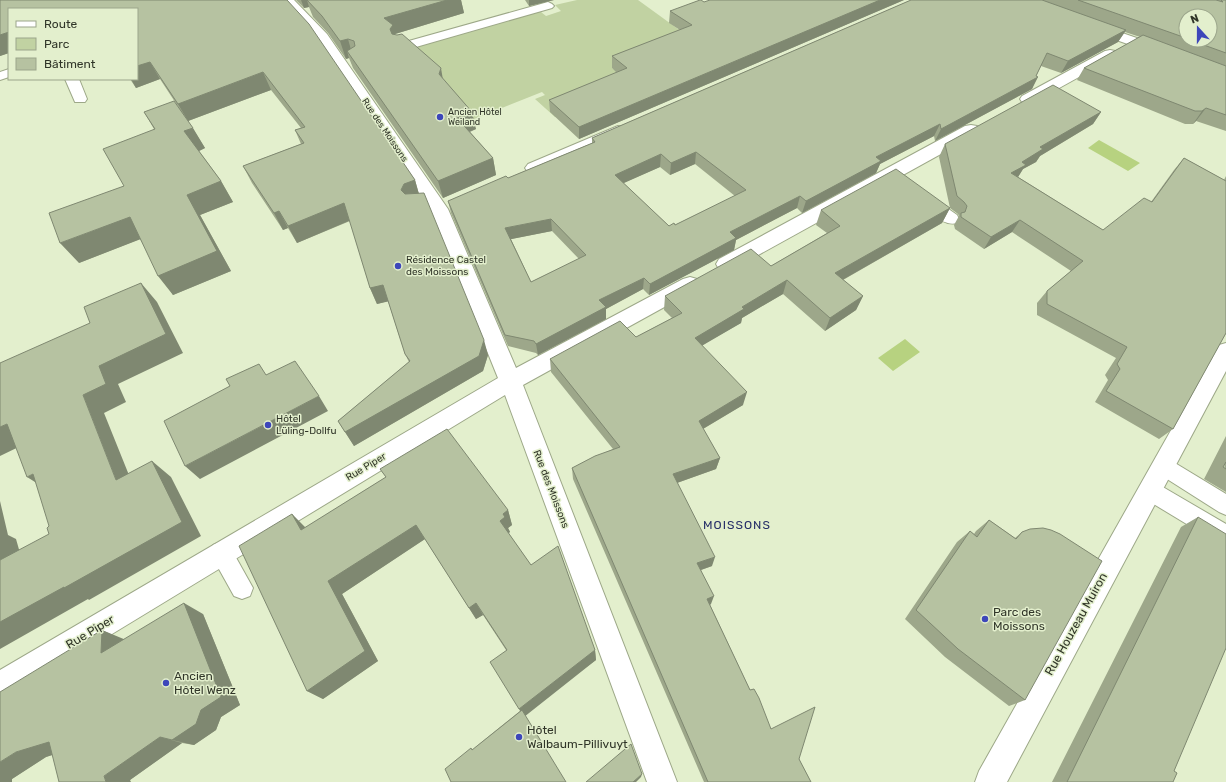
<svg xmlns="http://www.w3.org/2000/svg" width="1226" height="782" font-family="Rubik,sans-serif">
  <rect width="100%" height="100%" fill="#e3efcd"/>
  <path fill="#c1d2a2" d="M 577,0 L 638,0 L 678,29 L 684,27 L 707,44 L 612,68 L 646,97 L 555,117 L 535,99 L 545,95 L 542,92 L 464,123 L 406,50 L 535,12 L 541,12 L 546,16 L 561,11 L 555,5 Z"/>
  <path fill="#b7d280" d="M 1099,140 L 1140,163 L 1128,171 L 1088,148 Z
    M 905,339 L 920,352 L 893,371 L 878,358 Z"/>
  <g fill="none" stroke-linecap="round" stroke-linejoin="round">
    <defs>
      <path id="lane" d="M 548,2 L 552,4 L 554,6 L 552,8 L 402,51 L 398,50 L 396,47 L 398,44 Z
        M 9,69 L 9,77 L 0,80 L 0,72 Z
        M 65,79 L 79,79 L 87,99 L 85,102 L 75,102 Z
        M 925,195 L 930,196 L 957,215 L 959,219 L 957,223 C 943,227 930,211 920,204 L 917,200 L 920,196 Z
        M 1163,457 L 1170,460 L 1226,494 L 1226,515 L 1219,512 L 1156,472 L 1153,466 L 1156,460 Z
        M 1149,480 L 1156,483 L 1226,524 L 1226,546 L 1218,543 L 1142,497 L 1139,490 L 1142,483 Z
        M 221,542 L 229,545 L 253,588 L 250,596 L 242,599 L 234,596 L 210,553 L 213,545 Z"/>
      <path id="street" d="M 279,0 L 294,0 L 327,34 L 448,209 L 516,368 L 683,279 L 690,277 L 697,279 L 700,284 L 697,289 L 523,385 L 677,782 L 647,782 L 505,395 L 10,696 L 0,700 L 0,670 L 498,378 L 430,210 L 317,40 Z
        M 1093,23 L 1166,48 L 1168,51 L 1166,54 L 1161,55 L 1156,54 L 1088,30 L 1086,27 L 1088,24 Z
        M 1110,50 L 1115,51 L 1117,54 L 1115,57 L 1034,102 L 1028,104 L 1022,102 L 1020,99 L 1022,96 L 1105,51 Z
        M 971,125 L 977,126 L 979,130 L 977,134 L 733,269 L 726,271 L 719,269 L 716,264 L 719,259 L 965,126 Z
        M 618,126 L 624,127 L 626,131 L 624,135 L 540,172 L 534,174 L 528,172 L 525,168 L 528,164 Z
        M 1226,343 L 1226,371 L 1007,782 L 975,782 L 979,771 L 1219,345 Z"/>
    </defs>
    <use href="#lane" stroke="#9da888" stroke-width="2"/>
    <use href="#street" stroke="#9da888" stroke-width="2"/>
    <use href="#lane" fill="#fff" fill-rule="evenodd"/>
    <use href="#street" fill="#fff" fill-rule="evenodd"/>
  </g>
  <path fill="#9da78a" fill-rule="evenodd" d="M 0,0 L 287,0 L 415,180 L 419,194 L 488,355 L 483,371 L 354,446 L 338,421 L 409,362 L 405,354 L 388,301 L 377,304 L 370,288 L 350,221 L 297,243 L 288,228 L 283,230 L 252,183 L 243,166 L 301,144 L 295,130 L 301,128 L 271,90 L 188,121 L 205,148 L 199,151 L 221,181 L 233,202 L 200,215 L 231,271 L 173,295 L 140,239 L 79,263 L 124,186 L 154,129 L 144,112 L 179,108 L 160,79 L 136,88 L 130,79 L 137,79 L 137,9 L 0,56 Z
    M 296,0 L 461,0 L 464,13 L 395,34 L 395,35 L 443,79 L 476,129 L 470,132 L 493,158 L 496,175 L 443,198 L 353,68 L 349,58 L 346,59 L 328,33 L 313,17 L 309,7 L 304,8 Z
    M 525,0 L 554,0 L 529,6 Z
    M 904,0 L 579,139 L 550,112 L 549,100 L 617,73 L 612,68 L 612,56 L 680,30 L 669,23 L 670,11 L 704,2 Z
    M 911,0 L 1226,0 L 1226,131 L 1196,121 L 1193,124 L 1185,124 L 1077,80 L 1084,68 L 1140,37 L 1125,32 L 1118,42 L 1061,73 L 1041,66 L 1036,76 L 1032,89 L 935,141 L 934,136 L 880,164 L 876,173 L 802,213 L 797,208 L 736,240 L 734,250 L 649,295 L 643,289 L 606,309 L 606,319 L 538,355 L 536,353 L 508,346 L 451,213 L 448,201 L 508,178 L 592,143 L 592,138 ZM 1186,16 L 1210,40 L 1186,40 ZM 695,164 L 735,196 L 675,225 L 669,226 L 623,183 L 660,167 L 670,175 ZM 552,231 L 579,259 L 531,282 L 511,239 Z
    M 1101,112 L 1093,124 L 1040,156 L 1036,162 L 1023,169 L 1018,177 L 1103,230 L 1151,202 L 1174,170 L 1184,158 L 1224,180 L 1226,176 L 1226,333 L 1173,429 L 1159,439 L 1095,402 L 1108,380 L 1105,375 L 1116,358 L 1037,315 L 1037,303 L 1047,291 L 1071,271 L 1012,232 L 984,249 L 955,229 L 954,225 L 959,216 L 958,214 L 950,208 L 939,157 L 945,144 Z
    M 950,208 L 942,223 L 843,280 L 863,296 L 856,310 L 825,331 L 783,294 L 742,318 L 741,323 L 702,345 L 743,405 L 703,429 L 720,458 L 716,469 L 677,483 L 712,566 L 701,570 L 711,604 L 710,605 L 750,690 L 771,729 L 799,759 L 811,782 L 704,782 L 573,479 L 572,468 L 613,449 L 551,372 L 550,359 L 636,337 L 672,318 L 664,310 L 665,296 L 771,266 L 827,233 L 816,225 L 821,210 Z
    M 1226,436 L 1226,492 L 1204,479 Z
    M 380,469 L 508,510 L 512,525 L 508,528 L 510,532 L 508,533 L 531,565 L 595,650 L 596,660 L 473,749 L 520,711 L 506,650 L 483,615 L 476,619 L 425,539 L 342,594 L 378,661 L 323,699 L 307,691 L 292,514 L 305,528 L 386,477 Z
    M 1198,517 L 1173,782 L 1052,782 L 1181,527 Z
    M 989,520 L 1015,538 L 1022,532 L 1025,700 L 1009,706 L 945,657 L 905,619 L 957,542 L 970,531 L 974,534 L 976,531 Z
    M 203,614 L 240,705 L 221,717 L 216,730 L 194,745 L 182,743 L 130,780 L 52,755 L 46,757 L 12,779 L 12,782 L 0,782 L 102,630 L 123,640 Z"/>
  <path fill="#7f8871" d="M 301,0 L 313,0 L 307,0 L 309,7 L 304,8 Z
    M 447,0 L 461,0 L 464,13 L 395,34 L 397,43 L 395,46 L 384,18 Z
    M 529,0 L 554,0 L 529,6 Z
    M 880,0 L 904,0 L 579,139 L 579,127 Z
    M 1126,30 L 1118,42 L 1061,73 L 1068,61 Z
    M 9,32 L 9,53 L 0,56 L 0,35 Z
    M 348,39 L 353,57 L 347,51 L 349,58 L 346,59 L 340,41 Z
    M 150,62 L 160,79 L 136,88 L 131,79 L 137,79 L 137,66 Z
    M 441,68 L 444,86 L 439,74 Z
    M 263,72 L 271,90 L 188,121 L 178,104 Z
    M 1038,77 L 1032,89 L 935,141 L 941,129 Z
    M 1206,108 L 1196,121 L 1193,124 L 1202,111 Z
    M 472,112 L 476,129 L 461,135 L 457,118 Z
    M 1101,112 L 1093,124 L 1040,156 L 1036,162 L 1023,169 L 1018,177 L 1011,173 L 1022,162 L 1040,147 Z
    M 940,124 L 934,136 L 880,164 L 876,173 L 802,213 L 806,201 L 876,157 Z
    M 193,128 L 205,148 L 197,152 L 184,131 Z
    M 696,152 L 695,164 L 670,175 L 671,163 Z
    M 661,154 L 660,167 L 615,187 L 615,175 Z
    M 493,158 L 496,175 L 443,198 L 438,181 Z
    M 415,180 L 420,198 L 410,201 L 401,190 L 404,184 Z
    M 221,181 L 233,202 L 200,215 L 231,271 L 173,295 L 158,276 L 187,195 Z
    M 800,196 L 797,208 L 736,240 L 734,250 L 649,295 L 650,284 L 730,232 Z
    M 344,203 L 351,220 L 297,243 L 288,226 Z
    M 950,208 L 942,223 L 830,287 L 835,273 Z
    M 279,211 L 288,228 L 283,230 L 274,213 Z
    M 130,217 L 146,237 L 79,263 L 60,243 Z
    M 551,219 L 552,231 L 507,240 L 505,228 Z
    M 1020,220 L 1012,232 L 984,249 L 991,237 Z
    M 644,278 L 643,289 L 606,309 L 606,319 L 538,355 L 536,344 L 599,300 Z
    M 787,280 L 783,294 L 742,318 L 741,323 L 693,351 L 695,338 L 742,307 Z
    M 141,283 L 157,302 L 183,353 L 118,384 L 126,402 L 104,413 L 137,495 L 116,480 L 83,395 Z
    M 383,285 L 390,301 L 377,304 L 370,288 Z
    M 863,296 L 856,310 L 825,331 L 830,318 Z
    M 484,340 L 488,355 L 483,371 L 354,446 L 345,432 Z
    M 747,392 L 743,405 L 696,433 L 699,421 Z
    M 319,396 L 328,411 L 200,479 L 185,466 Z
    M 7,424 L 31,441 L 0,456 L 0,427 Z
    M 720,458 L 716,469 L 671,485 L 673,474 Z
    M 152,461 L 171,477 L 201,536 L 89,600 L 88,599 L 0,649 L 0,622 Z
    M 33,474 L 51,492 L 27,477 Z
    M 0,501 L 8,535 L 16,539 L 26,574 L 0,562 Z
    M 508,510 L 512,525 L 508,528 L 510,532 L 505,536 L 500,521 L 503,514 Z
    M 292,514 L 307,529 L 301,530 Z
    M 416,525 L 425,539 L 342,594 L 378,661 L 323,699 L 307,691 L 328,581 Z
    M 715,557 L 712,566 L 695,572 L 697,563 Z
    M 714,596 L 711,604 L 704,607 L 707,599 Z
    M 184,603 L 203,614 L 240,705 L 221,717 L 216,730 L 194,745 L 172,740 Z
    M 476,603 L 483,615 L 476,619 L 469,608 Z
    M 102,630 L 126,640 L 101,653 Z
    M 595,650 L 596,660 L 524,717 L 519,709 Z
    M 160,737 L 182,743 L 130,780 L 131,782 L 106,782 L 104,776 Z
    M 49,742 L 77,747 L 46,757 L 12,779 L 12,782 L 0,782 L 0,762 L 16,752 Z
    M 642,774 L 641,777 L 636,782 L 633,782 Z"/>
  <path fill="#b6c2a1" stroke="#7f8871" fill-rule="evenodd" d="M 0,0 L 287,0 L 309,24 L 415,180 L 404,184 L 401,190 L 405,194 L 424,193 L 484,340 L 479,356 L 345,432 L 338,421 L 410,361 L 405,354 L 383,285 L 370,288 L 344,203 L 288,226 L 279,211 L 274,213 L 243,166 L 304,143 L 295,130 L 305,127 L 263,72 L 178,104 L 150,62 L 137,66 L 137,9 L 9,9 L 9,32 L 0,35 Z
    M 307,0 L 447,0 L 384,18 L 393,25 L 390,29 L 392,34 L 397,35 L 402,34 L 441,68 L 439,74 L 472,112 L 457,118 L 493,158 L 438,181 L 347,51 L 355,46 L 354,41 L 348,39 L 340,41 L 322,16 Z
    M 700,0 L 701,0 L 704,2 L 710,0 L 880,0 L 579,127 L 549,100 L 627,68 L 612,56 L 692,25 L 670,11 Z
    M 911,0 L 1042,0 L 1126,30 L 1068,61 L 1047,53 L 1036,76 L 1038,77 L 941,129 L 940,124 L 876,157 L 881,161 L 806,201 L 800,196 L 730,232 L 736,238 L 650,284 L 644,278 L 599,300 L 606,307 L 536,344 L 534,341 L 505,335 L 448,201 L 506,176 L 508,178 L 595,142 L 592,138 ZM 696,152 L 746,190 L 675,225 L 674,223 L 669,226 L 615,175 L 661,154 L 671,163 ZM 551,219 L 586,255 L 531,282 L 505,228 Z
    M 1078,0 L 1216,0 L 1223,2 L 1221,0 L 1226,0 L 1226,53 L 1190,40 L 1210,40 L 1210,16 L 1186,16 L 1186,38 Z
    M 1143,35 L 1226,66 L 1226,115 L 1206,108 L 1202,111 L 1195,111 L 1084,68 Z
    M 1053,85 L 1101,112 L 1040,147 L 1043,149 L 1022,162 L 1026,165 L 1011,173 L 1103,230 L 1144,198 L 1152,202 L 1184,158 L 1226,181 L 1226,333 L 1173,429 L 1106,391 L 1120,369 L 1117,364 L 1127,347 L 1047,304 L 1047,291 L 1083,261 L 1020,220 L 991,237 L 961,217 L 961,213 L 965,212 L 967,206 L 964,202 L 957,196 L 945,144 Z
    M 174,101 L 193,128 L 184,131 L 221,181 L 187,195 L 217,251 L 158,276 L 130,217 L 60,243 L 49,213 L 124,186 L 103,149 L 155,129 L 144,112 Z
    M 896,169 L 950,208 L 835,273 L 863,296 L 830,318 L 787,280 L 742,307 L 744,309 L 695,338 L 747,392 L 699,421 L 720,458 L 673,474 L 715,557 L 697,563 L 714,596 L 707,599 L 750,690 L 754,689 L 759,698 L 771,729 L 815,707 L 799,759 L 811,782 L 708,782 L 572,468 L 595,456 L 620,447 L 550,359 L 620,321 L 636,337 L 682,313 L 665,296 L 751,249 L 771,266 L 840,226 L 821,210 Z
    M 141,283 L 166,334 L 99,366 L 106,384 L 83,395 L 116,480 L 152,461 L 182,522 L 64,588 L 64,587 L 0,622 L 0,560 L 49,534 L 47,528 L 49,526 L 33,474 L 27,477 L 7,424 L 0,427 L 0,363 L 90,323 L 84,307 Z
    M 295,361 L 319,396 L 185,466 L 164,421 L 230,386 L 226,379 L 259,364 L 266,375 Z
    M 447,429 L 508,510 L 503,514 L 505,517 L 500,521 L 531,565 L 558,546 L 595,650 L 519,709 L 490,662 L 507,650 L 476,603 L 469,608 L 416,525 L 328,581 L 365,651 L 307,691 L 239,546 L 292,514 L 301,530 L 386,477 L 380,469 Z
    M 1226,462 L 1226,469 L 1223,467 Z
    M 1198,517 L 1226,534 L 1226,648 L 1174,771 L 1177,773 L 1173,782 L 1067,782 Z
    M 989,520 L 1016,539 L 1022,532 L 1030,529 L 1043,528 L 1051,530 L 1060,534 L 1102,561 L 1025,700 L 958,649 L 916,610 L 970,531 L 977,537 Z
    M 184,603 L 221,697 L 201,710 L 196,724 L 172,740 L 160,737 L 104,776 L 106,782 L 59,782 L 49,742 L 16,752 L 0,762 L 0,692 L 102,630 L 101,653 Z
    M 522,710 L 566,782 L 451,782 L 445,769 L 471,748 L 472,750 Z
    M 631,744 L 642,774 L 633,782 L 586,782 Z"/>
  <g fill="#3d46ba" stroke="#e3efcd" stroke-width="1.5">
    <circle cx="440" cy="117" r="4"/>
    <circle cx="398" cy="266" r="4"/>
    <circle cx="268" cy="425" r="4"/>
    <circle cx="985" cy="619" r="4"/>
    <circle cx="166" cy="683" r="4"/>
    <circle cx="519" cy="737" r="4"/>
  </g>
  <g text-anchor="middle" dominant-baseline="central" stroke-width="3" stroke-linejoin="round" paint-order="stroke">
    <g font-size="9" fill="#303528" stroke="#e3efcd" text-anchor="start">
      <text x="448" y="112">Ancien Hôtel<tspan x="448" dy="10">Weiland</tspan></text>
    </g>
    <g font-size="9" fill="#303528" stroke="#e3efcd">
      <text transform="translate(385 130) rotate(56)">Rue des Moissons</text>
    </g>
    <g font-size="10" fill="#303528" stroke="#e3efcd" text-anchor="start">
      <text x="406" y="260">Résidence Castel<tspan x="406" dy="12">des Moissons</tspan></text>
      <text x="276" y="419">Hôtel<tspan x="276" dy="12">Lüling-Dollfu</tspan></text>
    </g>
    <g font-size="10" fill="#303528" stroke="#e3efcd">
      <text transform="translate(366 467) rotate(-31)">Rue Piper</text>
      <text transform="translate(551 489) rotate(69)">Rue des Moissons</text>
    </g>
    <g font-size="12" letter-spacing="1" fill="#262e67" stroke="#e3efcd">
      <text x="737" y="525">MOISSONS</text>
    </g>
    <g font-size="12" fill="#303528" stroke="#e3efcd" text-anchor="start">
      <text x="993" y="612">Parc des<tspan x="993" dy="14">Moissons</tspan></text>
      <text x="174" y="676">Ancien<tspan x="174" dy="14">Hôtel Wenz</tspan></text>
      <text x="527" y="730">Hôtel<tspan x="527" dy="14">Walbaum-Pillivuyt</tspan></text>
    </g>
    <g font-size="12" fill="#303528" stroke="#e3efcd">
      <text transform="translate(1076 624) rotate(-61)">Rue Houzeau Muiron</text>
      <text transform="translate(90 632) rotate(-31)">Rue Piper</text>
    </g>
  </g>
  <rect x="8" y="8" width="130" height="72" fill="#e3efcd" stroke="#9ba58b"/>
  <rect x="16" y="21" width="20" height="6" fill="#ffffff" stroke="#9ba58b"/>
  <text x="44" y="28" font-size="12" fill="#303528">Route</text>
  <rect x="16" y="38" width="20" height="12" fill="#c1d2a2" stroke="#9ba58b"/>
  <text x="44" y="48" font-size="12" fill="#303528">Parc</text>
  <rect x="16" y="58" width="20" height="12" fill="#b6c2a1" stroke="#9ba58b"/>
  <text x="44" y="68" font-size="12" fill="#303528">Bâtiment</text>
  <g transform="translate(1198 28) rotate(339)"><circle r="19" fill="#e3efcd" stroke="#9ba58b"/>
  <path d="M0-3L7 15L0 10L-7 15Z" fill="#3d46ba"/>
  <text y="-6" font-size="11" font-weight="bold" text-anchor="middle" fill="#303528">N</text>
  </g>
</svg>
